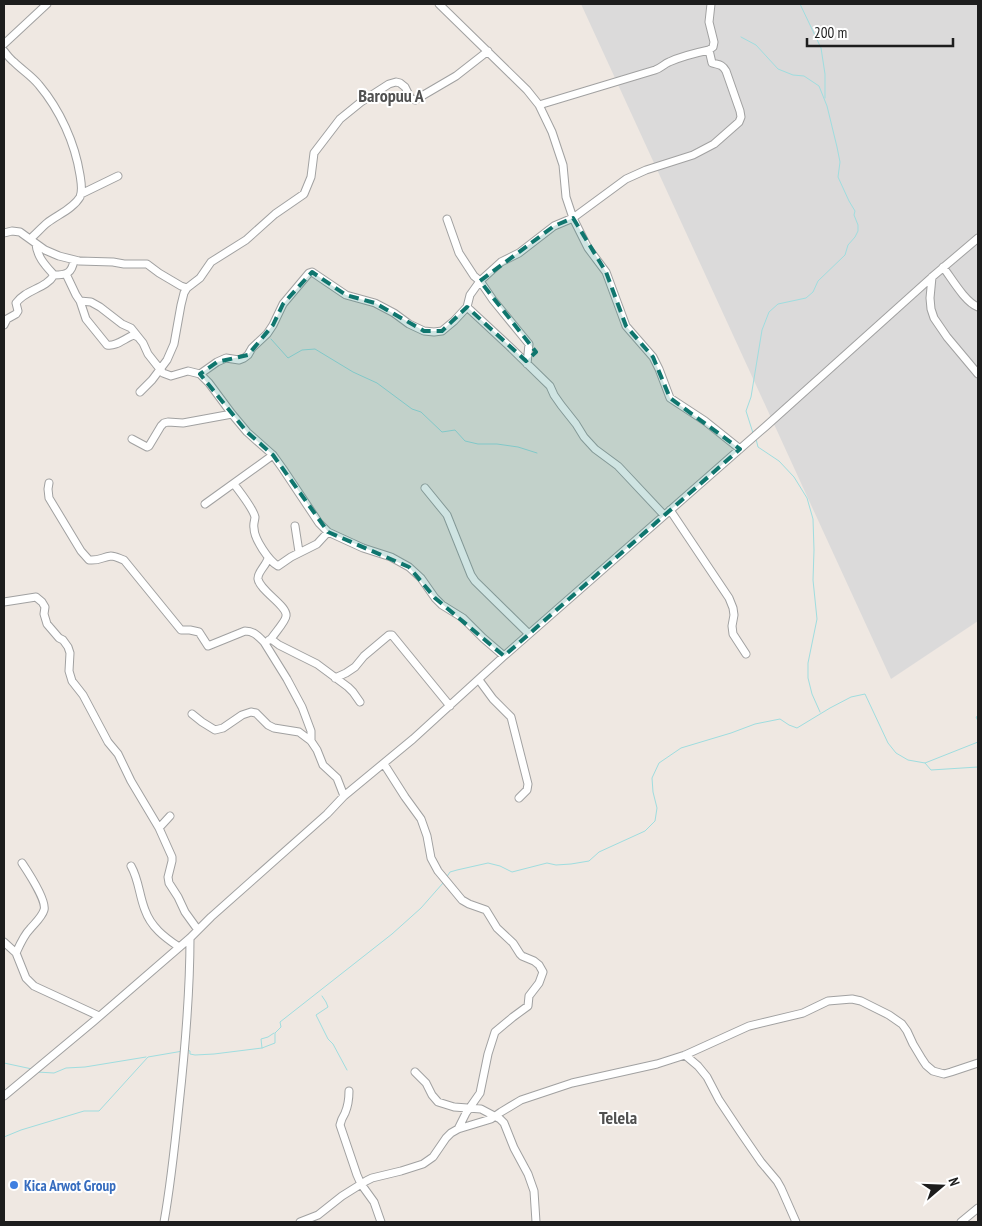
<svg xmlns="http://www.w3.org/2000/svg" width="982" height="1226" font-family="'PT Sans Narrow',sans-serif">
  <rect width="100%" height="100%" fill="#efe8e2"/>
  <path fill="#dbdada" d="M 581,4 L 978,4 L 978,621 L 891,679 Z"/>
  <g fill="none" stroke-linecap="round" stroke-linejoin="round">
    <path stroke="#9fdddf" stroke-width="1" d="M 800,4 L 821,48 L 825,74 L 825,98
      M 741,37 L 756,45 L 778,69 L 793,75 L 804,76 L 819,86 L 827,106 L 837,147 L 840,162 L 838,177 L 849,201 L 855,211 L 854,215 L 858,225 L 858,231 L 855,237 L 848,245 L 845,255 L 818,281 L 813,292 L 806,298 L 778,304 L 769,312 L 762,330 L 751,397 L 746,411 L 753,433
      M 271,339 L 288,358 L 302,350 L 315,349 L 353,372 L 377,383 L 412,409 L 421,412 L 442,432 L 455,430 L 465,441 L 478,444 L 497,444 L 518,447 L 537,453
      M 756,439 L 758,447 L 779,461 L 794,477 L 807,498 L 813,519 L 814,550 L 813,580 L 817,619 L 808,663 L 808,678 L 812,694 L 820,712
      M 978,716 L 976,717 L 978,721
      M 925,763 L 931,770 L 978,767
      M 446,878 L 450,872 L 457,870 L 488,863 L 500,866 L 512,872 L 547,863 L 556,865 L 571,864 L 589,861 L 599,852 L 645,831 L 655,821 L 657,808 L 653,792 L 652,778 L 659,763 L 681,748 L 731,733 L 755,724 L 780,719 L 789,725 L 797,728 L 830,708 L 851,697 L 865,694 L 888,743 L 896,753 L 908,760 L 925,763 L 978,742
      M 322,996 L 326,1002 L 328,1007 L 316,1015 L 328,1039 L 333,1044 L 347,1070
      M 262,1048 L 261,1039 L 268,1037 L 274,1033
      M 187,1050 L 190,1051 L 190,1054 L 195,1055 L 214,1054 L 262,1048 L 275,1043 L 275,1033 L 281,1027 L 280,1022 L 392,934 L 421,908 L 443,883
      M 4,1063 L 32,1069
      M 37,1072 L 54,1073 L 66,1068 L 85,1067 L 146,1057
      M 4,1137 L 21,1130 L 84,1111 L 99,1111 L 148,1057 L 183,1051"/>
    <defs>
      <path id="minor" d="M 439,4 L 527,90 L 539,105 L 552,132 L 563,165 L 566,197 L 573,218 L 588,248 L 606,272 L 626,326 L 653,357 L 659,369 L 670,398 L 705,421 L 740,449
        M 4,44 L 47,4
        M 4,51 C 7,55 10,59 14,62 C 22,70 32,76 39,85 C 60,110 75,143 80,175 C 81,182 83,190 80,197 C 73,209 57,215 47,223 C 41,228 36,234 30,239
        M 539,105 L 655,70 C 661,68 664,64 669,62 C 682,56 695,53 709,50 L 713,47 L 714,42 L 709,22 L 711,4
        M 81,194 L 118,176
        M 4,233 L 12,231 L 20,232 L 45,250 L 59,256 L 79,261 L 113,262 L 124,264 L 147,264 L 159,273 L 181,286 L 187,288
        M 36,244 C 37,257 46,266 54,275 C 67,275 72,273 74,260
        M 943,267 C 952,279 965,302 978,307
        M 66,274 L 76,295 L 80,301 L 91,302 L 100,307 L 122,324 L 131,328 L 143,343 L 148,354 L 163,373 L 171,376 L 188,371 L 200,374 L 209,383 L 232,414 L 247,432 L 273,455 L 283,469 L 319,523 L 328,532 L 363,548 L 391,557 L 409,567 L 421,578 L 435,598 L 442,605 L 463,618 L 483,638 L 504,656
        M 932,277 L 930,298 L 931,309 L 934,318 L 947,337 L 978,374
        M 80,301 L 86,319 L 107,345 C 116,347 125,338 134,335 L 138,337
        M 467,307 L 509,346 L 550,386 L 554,395 L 561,405 L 576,424 L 584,437 L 595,449 L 618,466 L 664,515
        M 4,325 L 7,319 L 16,314 L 18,311 L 16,303 C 26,289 46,289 54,275
        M 527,364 L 529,344 L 493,300 L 480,281 L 501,262 L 519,253 L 554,226 L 573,218 L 626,179 L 646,170 L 693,155 L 714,144 L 739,122 L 741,117 L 740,111 L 726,71 C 722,64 719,65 712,63 L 709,50
        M 200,374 L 217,362 L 226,358 L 239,360 L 244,358 L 248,355 L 252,348 L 267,334 L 273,325 L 283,304 L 309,273 L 312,272 L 346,295 L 375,303 L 394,313 L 409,324 L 424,331 L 434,332 L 442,331 L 454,321 L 467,307 L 470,295 L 480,281 L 474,276 L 459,253 L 447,219
        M 140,392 L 152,380 L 167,360 L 174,344 L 181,305 L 184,293 L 187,288 L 200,278 L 211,262 L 246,240 L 275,214 L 304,194 L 311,177 L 314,153 L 340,119 L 361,102 L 389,84 L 396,82 L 400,83 L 405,87 L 411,99 L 415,100 L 456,76 L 488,51
        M 132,439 L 147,447 L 149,446 L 161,426 L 164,423 L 168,422 L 183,423 L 232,414
        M 49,483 L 48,489 L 49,498 L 81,551 L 89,560 C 100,561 102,557 111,556 C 116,556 120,559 124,560 L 181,630 L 190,630 L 199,632 L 208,646 L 245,631 C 254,631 258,636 264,642 L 287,679 L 302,707 L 311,731 L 311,741
        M 234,484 C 239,491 253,508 255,517 C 255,520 253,524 254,528 C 254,539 269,561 278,566 L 291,557 L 317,544 L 328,532
        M 425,488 L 447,515 L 471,575 L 475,581 L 529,634
        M 205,504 L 273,455
        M 670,510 L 729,598 L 733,608 L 734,615 L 732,626 L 733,634 L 746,654
        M 295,526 L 299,552
        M 268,558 C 267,565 257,572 258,579 C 260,591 288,606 286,616 C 286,621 274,634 271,639 L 269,640
        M 4,602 L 36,597 L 42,602 L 45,607 L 44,614 L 47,624 L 59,638 L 63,640 L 68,647 L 70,653 L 69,671 L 72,681 L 83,695 L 108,742 L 118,754 L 131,781 L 159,828 L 172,857 L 172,861 L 168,877 L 169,883 L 178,897 L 185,912 L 198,930
        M 271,639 L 279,645 L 317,664 L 348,687 L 353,692 L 360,702
        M 335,678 L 346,673 L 355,667 L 364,656 L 389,635 L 392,635 L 450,706
        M 479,680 L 493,699 L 511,717 L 528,784 L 527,790 L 519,798
        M 192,714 L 202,722 L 215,730 L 223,728 L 242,715 L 251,712 L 256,713 L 268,725 L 274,728 L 299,732 L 311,741 L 317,750 L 323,765 L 337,778 L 344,796
        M 384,764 L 405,797 L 421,819 L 427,836 L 431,858 L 438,871 L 462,900 L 469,904 L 486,910 L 497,928 L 513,943 L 520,954 L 522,956 L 534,961 L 539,965 L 543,972 L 539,983 L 529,996 L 528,1006 L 513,1017 L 495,1032 L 488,1054 L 480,1093 L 466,1113 L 458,1129
        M 159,828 L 170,816
        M 131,866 C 139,880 139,895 145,910 C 151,927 164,937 179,947
        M 4,942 L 16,953 L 26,978 L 34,986 L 99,1016
        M 16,953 C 20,944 24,935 30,929 C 35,923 42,917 44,910 C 47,901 28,872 22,863
        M 685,1055 L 698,1066 L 707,1077 L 719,1100 L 741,1133 L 761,1162 L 777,1181 L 781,1188 L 796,1222
        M 415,1072 L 426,1083 L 432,1095 L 438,1102 L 454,1107 L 481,1109 L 500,1119 L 504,1123 L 514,1148 L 528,1174 L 534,1191 L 536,1222
        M 349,1091 C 349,1098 348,1106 345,1113 C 342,1118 341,1120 340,1125 L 357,1175 L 361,1184 L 374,1202 L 381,1222
        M 4,1096 L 94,1021 L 190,938 L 211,917 L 327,814 L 344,796 L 413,739 L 504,656 L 765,427 L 932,277 L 978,238
        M 164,1222 C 171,1183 175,1144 179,1105 C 185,1050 190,994 190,938
        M 300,1222 L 318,1215 L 342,1196 L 366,1181 L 372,1178 L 401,1171 L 423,1164 L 433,1157 L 446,1138 L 451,1133 L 458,1129 L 491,1119 L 501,1112 L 521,1100 L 572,1083 L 657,1064 L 685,1055 L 749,1026 L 803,1013 L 828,1001 L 852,999 L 861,1001 L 889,1015 L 902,1024 L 907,1031 L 913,1044 L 922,1059 L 926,1065 L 933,1071 L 944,1074 L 951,1072 L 978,1063
        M 961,1222 L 978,1208"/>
    </defs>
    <use href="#minor" stroke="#a1a1a1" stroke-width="9"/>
    <use href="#minor" stroke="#fff" stroke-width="7"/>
  </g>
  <path fill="#0f766e" fill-opacity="0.2" stroke="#0f766e" stroke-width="4" stroke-dasharray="10 6" stroke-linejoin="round" d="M 573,218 L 606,272 L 626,326 L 653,357 L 670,398 L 740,449 L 504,656 L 435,598 L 409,567 L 328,532 L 273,455 L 247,432 L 200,374 L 217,362 L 248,355 L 273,325 L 283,304 L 312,272 L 346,295 L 375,303 L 424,331 L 442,331 L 467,307 L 526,361 L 536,352 L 480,281 L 554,226 Z"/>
  <circle fill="#3f7fe0" stroke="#fff" stroke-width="2" cx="14" cy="1185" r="5"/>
  <g text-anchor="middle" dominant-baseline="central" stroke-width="4" stroke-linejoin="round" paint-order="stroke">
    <g font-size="15" font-weight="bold" fill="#366cbe" stroke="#fff" text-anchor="start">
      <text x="24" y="1185">Kica Arwot Group</text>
    </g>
    <g font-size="18" font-weight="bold" fill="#505050" stroke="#fff">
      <text x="391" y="95">Baropuu A</text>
      <text x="618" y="1117">Telela</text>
    </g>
  </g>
  <rect width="982" height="1226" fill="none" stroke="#1d1d1d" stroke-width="10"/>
  <g transform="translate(942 1186) rotate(71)" stroke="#ffffff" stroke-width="4" paint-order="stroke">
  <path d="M0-4L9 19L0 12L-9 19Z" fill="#1d1d1d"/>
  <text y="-8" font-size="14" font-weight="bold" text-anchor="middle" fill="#1d1d1d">N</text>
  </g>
  <path d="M807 38v8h146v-8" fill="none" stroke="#1d1d1d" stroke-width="2.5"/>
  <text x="814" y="38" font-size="15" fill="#1d1d1d" stroke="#ffffff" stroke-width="4" paint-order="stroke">200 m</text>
</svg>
